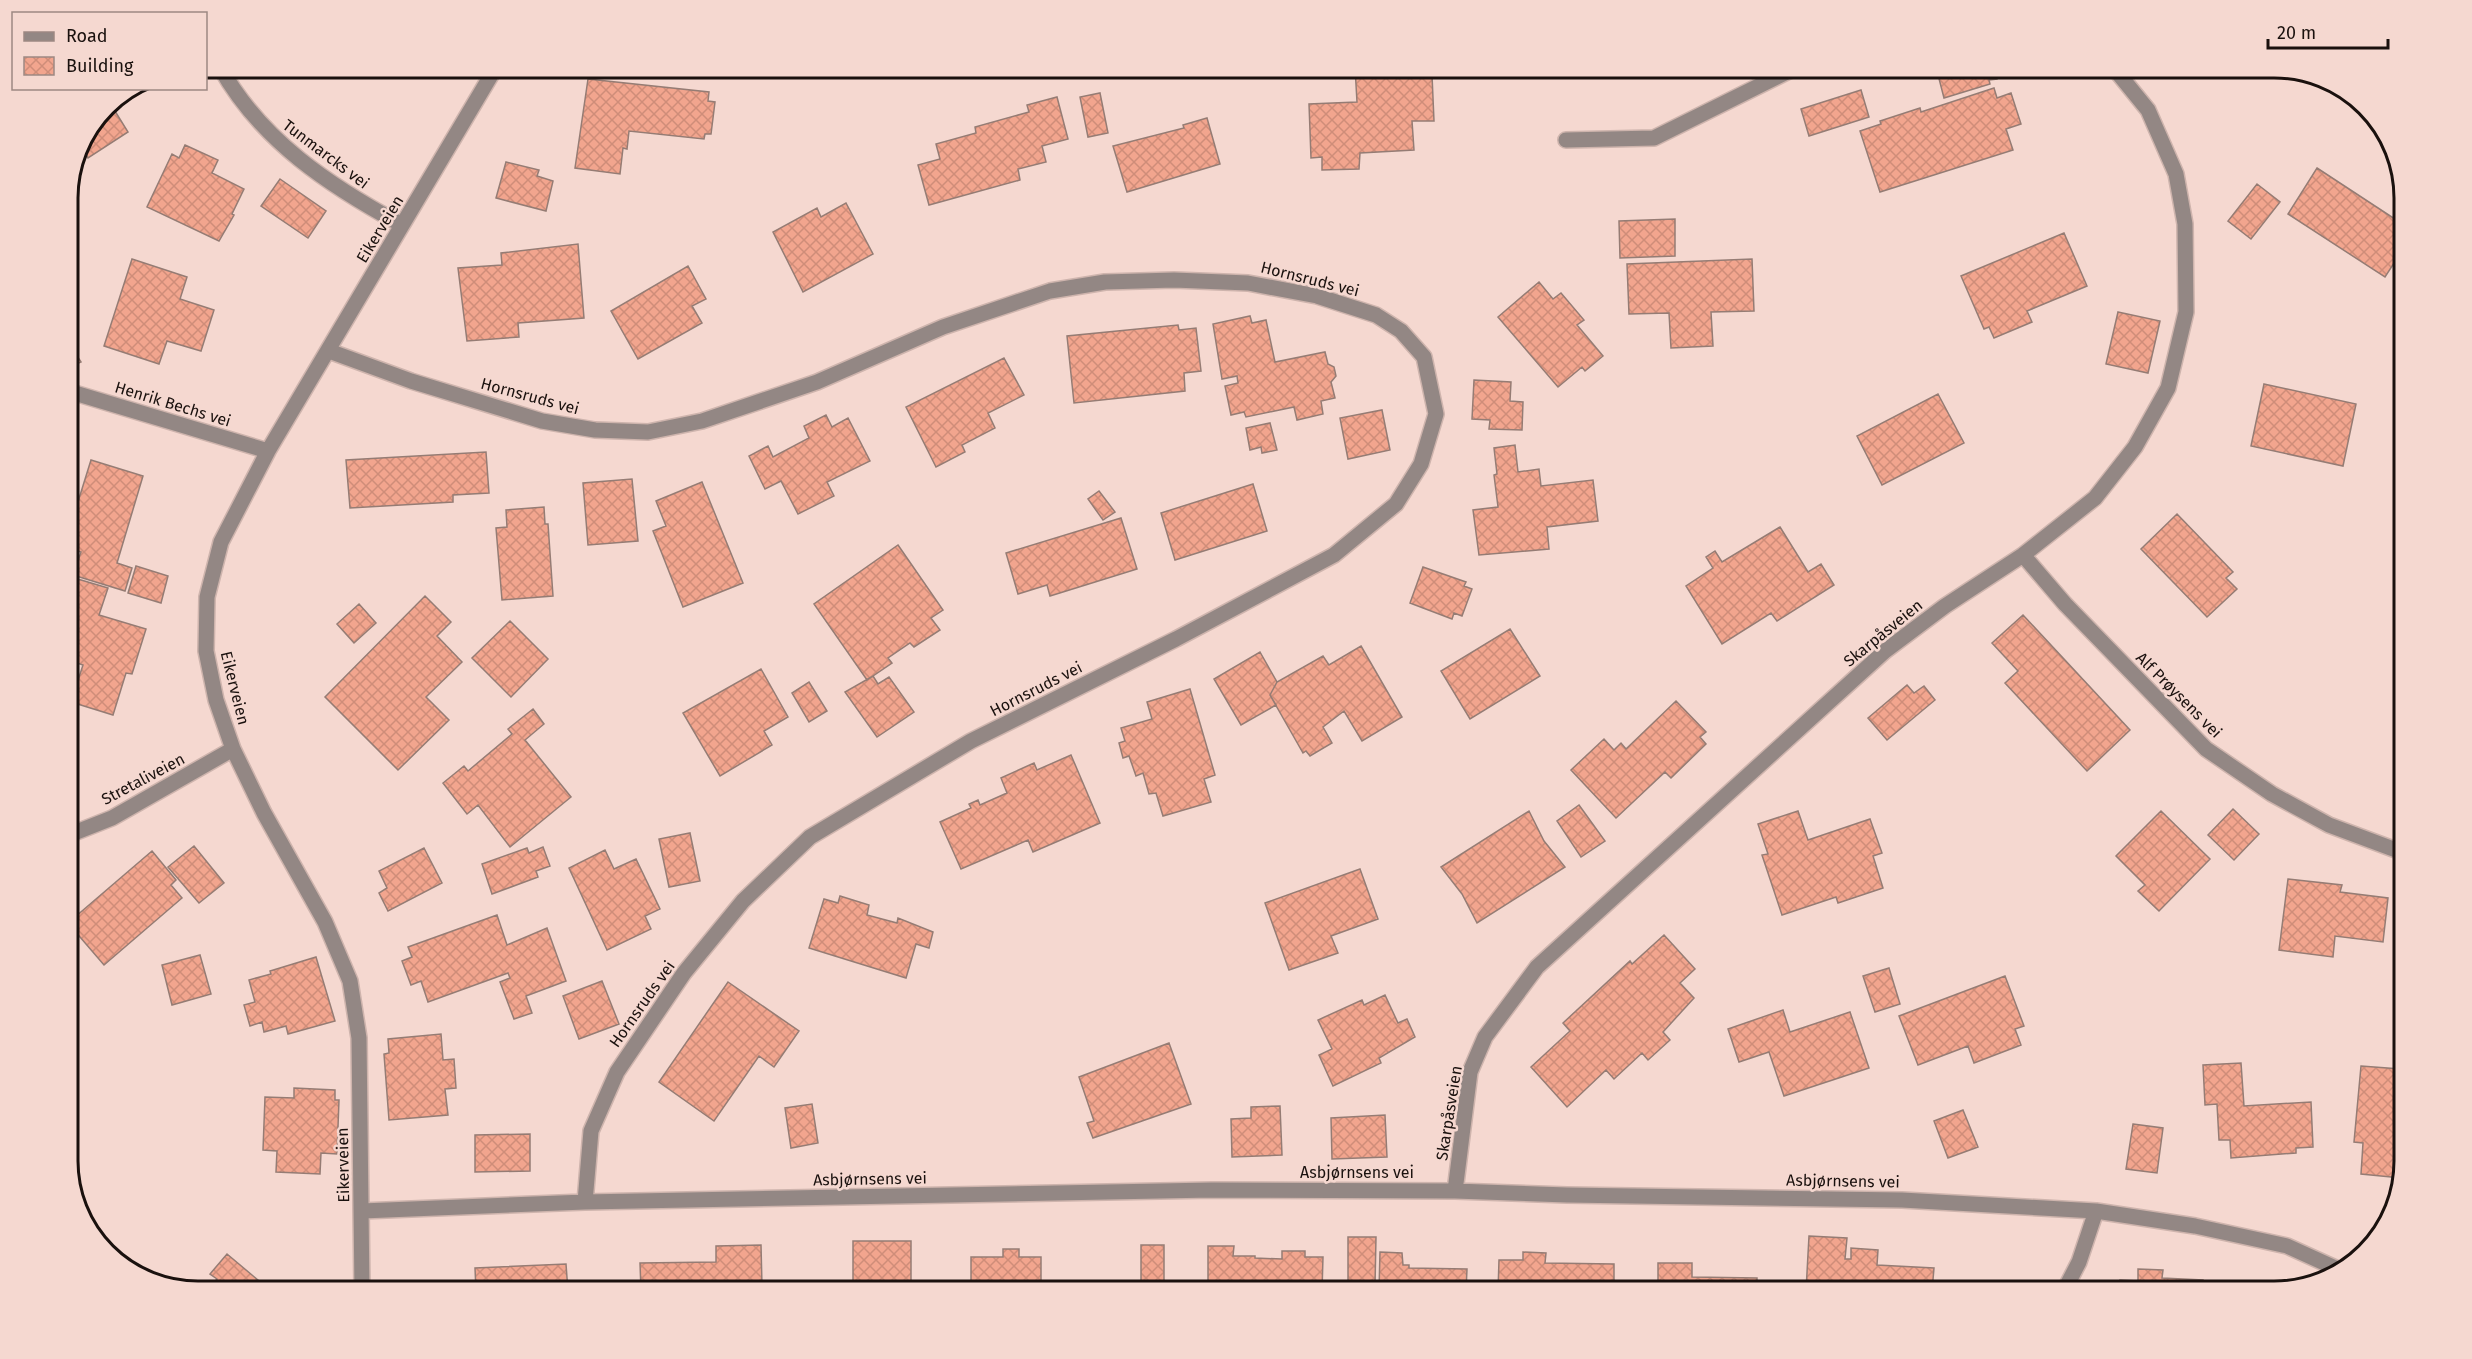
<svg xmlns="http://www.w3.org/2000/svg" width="2472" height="1359" font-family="'Fira Sans',sans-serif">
  <defs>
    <pattern id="building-cross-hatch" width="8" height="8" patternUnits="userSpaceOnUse" patternTransform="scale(1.5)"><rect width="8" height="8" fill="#f2a58e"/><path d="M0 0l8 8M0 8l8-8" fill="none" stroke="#cf8d79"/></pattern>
  </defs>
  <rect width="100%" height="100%" fill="#f5d8d0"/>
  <path fill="url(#building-cross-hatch)" stroke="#957c74" stroke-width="1.5" d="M 1355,67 L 1410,67 L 1410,77 L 1432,75 L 1434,121 L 1412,121 L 1414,150 L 1360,153 L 1359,169 L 1322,170 L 1322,157 L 1311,158 L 1309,104 L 1357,102 Z
    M 1502,67 L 1557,67 L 1554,68 L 1554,72 L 1503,78 Z
    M 1936,67 L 2003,67 L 2003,72 L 1997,73 L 1997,79 L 1989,80 L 1990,84 L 1944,98 Z
    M 588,79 L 709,92 L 708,101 L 715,102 L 711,134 L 705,134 L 704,139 L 629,131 L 627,149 L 623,148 L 620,174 L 575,168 Z
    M 1994,88 L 1997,98 L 2011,93 L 2021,124 L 2006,129 L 2013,150 L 1880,192 L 1860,131 L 1881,124 L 1880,121 L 1920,108 L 1921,112 Z
    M 1861,90 L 1869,117 L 1809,136 L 1801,109 Z
    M 1100,93 L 1108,133 L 1088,137 L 1080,97 Z
    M 1057,97 L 1068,139 L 1042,146 L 1046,162 L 1018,169 L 1020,180 L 929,205 L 918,165 L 940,159 L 936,144 L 976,133 L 975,127 L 1029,112 L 1027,105 Z
    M 110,103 L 128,132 L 88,158 L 80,145 Z
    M 1207,118 L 1220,164 L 1127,192 L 1113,146 L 1184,128 L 1183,125 Z
    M 185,145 L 218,160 L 212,173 L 244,189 L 232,214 L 234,215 L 219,241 L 147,207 L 172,154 L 179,158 Z
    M 506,162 L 539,170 L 537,176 L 553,181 L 546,211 L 496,198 Z
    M 2317,168 L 2404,225 L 2404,269 L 2394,263 L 2385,277 L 2288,214 Z
    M 280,179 L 326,211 L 308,238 L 261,206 Z
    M 2257,184 L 2280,202 L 2251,239 L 2228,221 Z
    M 846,203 L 873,254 L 803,292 L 773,232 L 817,208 L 821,217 Z
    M 1675,219 L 1675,256 L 1620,258 L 1619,221 Z
    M 2064,233 L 2087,286 L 2027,311 L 2032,322 L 1994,338 L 1989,327 L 1984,329 L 1961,276 Z
    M 578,244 L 584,318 L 518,323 L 519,337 L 467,341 L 458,268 L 502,265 L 501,253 Z
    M 132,259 L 187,277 L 180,299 L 214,310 L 201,351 L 167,341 L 159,364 L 104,346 Z
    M 1752,259 L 1754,311 L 1711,312 L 1713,346 L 1671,348 L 1669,313 L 1629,314 L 1627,264 Z
    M 688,266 L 706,299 L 692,306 L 702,323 L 638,359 L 611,311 Z
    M 1539,282 L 1553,299 L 1561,293 L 1584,320 L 1577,325 L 1603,356 L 1585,371 L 1582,367 L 1558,387 L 1498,317 Z
    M 2118,312 L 2160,321 L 2148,373 L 2106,364 Z
    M 1250,316 L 1252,323 L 1266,320 L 1275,362 L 1325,352 L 1328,364 L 1334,367 L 1336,376 L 1331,382 L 1335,398 L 1321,401 L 1323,414 L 1297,420 L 1294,407 L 1246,417 L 1244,412 L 1231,415 L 1225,386 L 1238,383 L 1237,376 L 1222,379 L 1213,324 Z
    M 1178,325 L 1179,330 L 1196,328 L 1201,371 L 1184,373 L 1185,391 L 1074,403 L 1067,336 Z
    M 68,342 L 81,362 L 72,366 L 68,359 Z
    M 1004,358 L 1024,395 L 988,413 L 995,428 L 962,445 L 965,452 L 936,467 L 906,407 Z
    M 1474,380 L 1511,382 L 1510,401 L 1523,402 L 1522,430 L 1489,429 L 1490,420 L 1472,419 Z
    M 2264,384 L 2356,404 L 2343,466 L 2251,446 Z
    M 1938,394 L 1964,443 L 1882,485 L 1857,436 Z
    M 1382,410 L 1390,450 L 1348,459 L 1340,418 Z
    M 826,415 L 832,427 L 848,418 L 870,461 L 827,482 L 834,496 L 798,514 L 781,481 L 765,489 L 749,456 L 768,446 L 773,457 L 809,438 L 804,426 Z
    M 1270,423 L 1277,450 L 1262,453 L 1261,447 L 1250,450 L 1246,428 Z
    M 1515,445 L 1518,472 L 1539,469 L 1541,486 L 1593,480 L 1598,521 L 1547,527 L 1549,549 L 1479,555 L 1473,510 L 1498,507 L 1494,475 L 1497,474 L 1494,448 Z
    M 486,452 L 489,493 L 453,495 L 453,502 L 350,508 L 346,460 Z
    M 91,460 L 143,476 L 117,563 L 132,568 L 125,591 L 73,575 L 81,552 L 68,548 L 68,534 Z
    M 632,479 L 638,541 L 588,545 L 583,483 Z
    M 702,482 L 743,583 L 683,607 L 653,531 L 666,526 L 656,501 Z
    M 1253,484 L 1267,531 L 1175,560 L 1161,513 Z
    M 1099,491 L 1115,512 L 1103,520 L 1088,499 Z
    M 2404,505 L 2404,520 L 2397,516 Z
    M 544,507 L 545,524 L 548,524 L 553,596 L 502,600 L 496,528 L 507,527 L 506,510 Z
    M 2177,514 L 2233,572 L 2226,578 L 2237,589 L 2207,617 L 2141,549 Z
    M 1121,518 L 1137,569 L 1050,596 L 1047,585 L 1018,594 L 1006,553 Z
    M 1780,527 L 1808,572 L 1821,564 L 1834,585 L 1777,621 L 1771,613 L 1722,644 L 1686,586 L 1713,568 L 1706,557 L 1715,551 L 1722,562 Z
    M 898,545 L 943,610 L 931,618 L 940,630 L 914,647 L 910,643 L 888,658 L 892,663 L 867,680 L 814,604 Z
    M 136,566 L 168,576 L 161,603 L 128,593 Z
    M 1423,567 L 1466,582 L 1464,586 L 1472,589 L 1462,616 L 1454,613 L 1452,619 L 1410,603 Z
    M 71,577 L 108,588 L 99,615 L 146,629 L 132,674 L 126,673 L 113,715 L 71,702 L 83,665 L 68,660 L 68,586 Z
    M 425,596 L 451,622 L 437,636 L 462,662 L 426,697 L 449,720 L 398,770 L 325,697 Z
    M 359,604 L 376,623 L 354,643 L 337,624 Z
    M 2023,615 L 2130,730 L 2087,771 L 2005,683 L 2018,671 L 1992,643 Z
    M 510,621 L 548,659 L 511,697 L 472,658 Z
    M 1510,629 L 1540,676 L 1470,719 L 1441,671 Z
    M 1361,646 L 1402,717 L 1362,741 L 1344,711 L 1323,727 L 1332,743 L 1310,756 L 1306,751 L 1303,753 L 1270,695 L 1277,682 L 1323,656 L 1329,665 Z
    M 1260,652 L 1277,682 L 1270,695 L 1276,705 L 1241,725 L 1214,679 Z
    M 761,669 L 788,717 L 764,731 L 772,745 L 720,776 L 683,713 Z
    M 873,676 L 878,684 L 889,677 L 914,712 L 877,737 L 845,692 Z
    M 809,682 L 827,711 L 809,722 L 792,693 Z
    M 1907,685 L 1914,693 L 1924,686 L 1935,700 L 1887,740 L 1868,718 Z
    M 1190,689 L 1215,775 L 1204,779 L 1211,802 L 1163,816 L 1156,793 L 1149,794 L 1143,773 L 1136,776 L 1129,756 L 1123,758 L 1119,743 L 1125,741 L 1121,728 L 1152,719 L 1147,702 Z
    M 1676,701 L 1706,732 L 1700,737 L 1706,744 L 1671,778 L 1665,772 L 1616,818 L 1571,770 L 1604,739 L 1614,750 L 1621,743 L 1626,749 Z
    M 533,709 L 544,724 L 525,740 L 571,797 L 510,847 L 478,805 L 467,814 L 443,783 L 464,766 L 468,771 L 512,734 L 508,729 Z
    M 1071,755 L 1100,823 L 1033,852 L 1028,840 L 961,869 L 940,822 L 971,808 L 969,804 L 978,800 L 980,805 L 1007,793 L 1001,778 L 1034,763 L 1037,770 Z
    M 1579,805 L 1605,841 L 1581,857 L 1557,821 Z
    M 2233,809 L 2259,834 L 2234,860 L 2208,835 Z
    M 1529,811 L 1544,841 L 1565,867 L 1477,923 L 1462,894 L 1441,867 Z
    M 1798,811 L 1808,840 L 1870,819 L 1882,853 L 1873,856 L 1883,888 L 1838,903 L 1836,897 L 1782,915 L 1762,855 L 1768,854 L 1758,824 Z
    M 2161,811 L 2210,859 L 2159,911 L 2138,891 L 2145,885 L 2116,856 Z
    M 690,833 L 700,881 L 669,887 L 659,839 Z
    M 194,846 L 224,883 L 199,903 L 168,867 Z
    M 543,847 L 550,866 L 536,871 L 538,877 L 492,894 L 482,864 L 527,848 L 529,853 Z
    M 424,848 L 442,883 L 388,911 L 379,893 L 387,888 L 379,871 Z
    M 605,850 L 614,869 L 636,859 L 660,909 L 645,916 L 651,929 L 607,950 L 569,868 Z
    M 152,851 L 176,880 L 171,885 L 182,898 L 104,965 L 68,923 Z
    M 1360,869 L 1378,919 L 1331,936 L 1338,953 L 1289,970 L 1265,903 Z
    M 2288,879 L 2342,885 L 2340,892 L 2388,898 L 2383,942 L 2335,936 L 2333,957 L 2279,950 Z
    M 840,896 L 869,905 L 867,915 L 897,923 L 898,918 L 933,932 L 929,948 L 916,944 L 906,978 L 809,948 L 824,899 L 838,903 Z
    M 497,915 L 507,945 L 547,928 L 566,981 L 526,996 L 532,1013 L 514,1019 L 500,982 L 510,978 L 508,973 L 428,1002 L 421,981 L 411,985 L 402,961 L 412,957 L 408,947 Z
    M 1664,935 L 1695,969 L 1680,983 L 1694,998 L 1663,1032 L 1670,1040 L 1648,1060 L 1642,1053 L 1614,1079 L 1606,1070 L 1567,1107 L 1531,1067 L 1570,1031 L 1563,1023 L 1630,961 L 1632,964 Z
    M 200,955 L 211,994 L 172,1005 L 162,965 Z
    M 316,957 L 335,1021 L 288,1034 L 286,1026 L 264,1032 L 262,1022 L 250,1026 L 244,1005 L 255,1002 L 249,980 L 271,974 L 270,971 Z
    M 1889,968 L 1900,1004 L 1875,1012 L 1863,976 Z
    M 2005,976 L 2024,1026 L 2015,1029 L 2021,1045 L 1974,1063 L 1968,1046 L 1918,1065 L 1899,1016 Z
    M 602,981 L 619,1024 L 579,1039 L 563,996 Z
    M 728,982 L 799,1031 L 774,1067 L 759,1056 L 714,1121 L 659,1082 Z
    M 1385,995 L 1398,1023 L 1407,1019 L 1415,1037 L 1379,1058 L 1381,1063 L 1333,1086 L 1319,1055 L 1332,1049 L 1318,1020 L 1362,1000 L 1364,1005 Z
    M 1783,1010 L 1790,1032 L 1850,1012 L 1869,1068 L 1784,1096 L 1769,1052 L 1739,1062 L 1728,1029 Z
    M 441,1034 L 443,1060 L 454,1059 L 456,1088 L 445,1089 L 448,1115 L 389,1120 L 384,1054 L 389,1053 L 388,1039 Z
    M 1169,1043 L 1191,1104 L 1093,1138 L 1087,1123 L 1094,1121 L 1079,1077 Z
    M 2241,1063 L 2244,1106 L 2311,1102 L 2313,1147 L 2296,1148 L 2296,1153 L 2231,1158 L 2230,1140 L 2219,1140 L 2217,1104 L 2205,1105 L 2203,1065 Z
    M 2361,1066 L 2400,1069 L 2396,1115 L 2404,1116 L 2404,1161 L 2401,1178 L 2361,1174 L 2363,1143 L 2354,1142 Z
    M 294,1088 L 335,1090 L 335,1100 L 339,1100 L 337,1154 L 321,1153 L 320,1174 L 276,1172 L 277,1151 L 263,1150 L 265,1097 L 294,1098 Z
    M 812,1104 L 818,1143 L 791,1148 L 785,1108 Z
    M 1280,1106 L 1282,1155 L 1232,1157 L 1231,1119 L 1251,1118 L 1251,1107 Z
    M 1963,1110 L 1978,1147 L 1948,1158 L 1934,1121 Z
    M 1385,1115 L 1387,1157 L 1332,1159 L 1331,1118 Z
    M 2133,1124 L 2163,1128 L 2157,1173 L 2126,1169 Z
    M 530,1134 L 530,1171 L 475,1172 L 475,1135 Z
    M 1809,1236 L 1847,1238 L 1845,1259 L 1851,1259 L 1851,1248 L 1878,1250 L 1877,1265 L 1934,1268 L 1932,1291 L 1806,1291 Z
    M 1348,1237 L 1376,1237 L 1375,1286 L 1348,1286 Z
    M 853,1241 L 911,1241 L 911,1291 L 853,1291 Z
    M 761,1245 L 762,1286 L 737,1286 L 737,1291 L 641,1291 L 640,1263 L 716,1262 L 716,1246 Z
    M 1141,1245 L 1164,1245 L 1164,1282 L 1141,1282 Z
    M 1208,1246 L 1234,1246 L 1233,1256 L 1255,1256 L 1255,1258 L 1282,1259 L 1282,1251 L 1305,1251 L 1305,1257 L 1323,1257 L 1322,1291 L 1225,1291 L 1225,1286 L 1208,1286 Z
    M 1003,1249 L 1019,1249 L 1019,1257 L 1041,1257 L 1041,1291 L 971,1291 L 971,1257 L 1003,1257 Z
    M 1380,1252 L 1402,1253 L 1403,1265 L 1409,1265 L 1409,1268 L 1467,1269 L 1466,1291 L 1379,1291 Z
    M 1523,1252 L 1546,1253 L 1545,1263 L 1614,1264 L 1614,1291 L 1498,1291 L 1499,1260 L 1523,1260 Z
    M 227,1254 L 271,1291 L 206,1291 L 217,1279 L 210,1274 Z
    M 1658,1263 L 1692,1263 L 1692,1277 L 1757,1278 L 1757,1291 L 1658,1291 Z
    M 566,1264 L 568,1291 L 476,1291 L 475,1268 Z
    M 2138,1269 L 2163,1270 L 2162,1278 L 2203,1280 L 2203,1291 L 2120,1291 L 2120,1280 L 2138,1281 Z"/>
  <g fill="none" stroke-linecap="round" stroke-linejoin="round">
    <defs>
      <path id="minor" d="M 220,67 C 261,141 330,186 402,225
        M 1566,140 L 1654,138 L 1797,67
        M 329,351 L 411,381 L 542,421 L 595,430 L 648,432 L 702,421 L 817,382 L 943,327 L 1050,291 L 1105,282 L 1174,280 L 1248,283 L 1317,296 L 1376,315 L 1401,331 L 1424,357 L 1436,414 L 1421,464 L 1396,504 L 1334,555 L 1176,639 L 971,741 L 810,837 L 743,901 L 684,973 L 617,1072 L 591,1131 L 585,1202
        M 68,391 L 268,451
        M 2023,555 L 2065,604 L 2206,749 L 2272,794 L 2329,825 L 2404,853
        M 68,833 L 74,833 L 112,818 L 233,749
        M 1455,1191 L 1470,1072 L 1485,1037 L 1537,967 L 1885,651 L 1945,606 L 2023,555 L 2095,498 L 2135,447 L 2168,388 L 2186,312 L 2185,224 L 2176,174 L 2148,110 L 2113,67
        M 362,1211 L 585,1202 L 1212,1190 L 1455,1191 L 1567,1195 L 1902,1200 L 2096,1211 L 2195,1226 L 2287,1246 L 2342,1271
        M 362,1291 L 359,1038 L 350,981 L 325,922 L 264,813 L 233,749 L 216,700 L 206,651 L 207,597 L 221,542 L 268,451 L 496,67
        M 2064,1291 L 2079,1262 L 2096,1211"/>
    </defs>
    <use href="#minor" stroke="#ceb4ad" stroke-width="18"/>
    <use href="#minor" stroke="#938784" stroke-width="15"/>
  </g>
  <g text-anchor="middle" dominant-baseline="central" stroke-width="5" stroke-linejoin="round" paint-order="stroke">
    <g font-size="16" fill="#1a110e" stroke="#f5d8d0">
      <text transform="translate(326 154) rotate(37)">Tunmarcks vei</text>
      <text transform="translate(380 229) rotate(-59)">Eikerveien</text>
      <text transform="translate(1310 279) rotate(14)">Hornsruds vei</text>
      <text transform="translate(530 396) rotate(15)">Hornsruds vei</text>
      <text transform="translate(173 404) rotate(17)">Henrik Bechs vei</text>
      <text transform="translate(1883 633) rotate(-39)">Skarpåsveien</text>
      <text transform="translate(235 688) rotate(76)">Eikerveien</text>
      <text transform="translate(1036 689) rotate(-27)">Hornsruds vei</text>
      <text transform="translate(2179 695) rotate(45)">Alf Prøysens vei</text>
      <text transform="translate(143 779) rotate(-28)">Stretaliveien</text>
      <text transform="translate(642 1004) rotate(-55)">Hornsruds vei</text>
      <text transform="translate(1449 1113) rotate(-81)">Skarpåsveien</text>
      <text transform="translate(343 1165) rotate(-91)">Eikerveien</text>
      <text x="1357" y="1172">Asbjørnsens vei</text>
      <text transform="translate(870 1179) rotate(-1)">Asbjørnsens vei</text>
      <text transform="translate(1843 1181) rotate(1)">Asbjørnsens vei</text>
    </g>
  </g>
  <path d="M0 0H2472V1359H0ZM198 78H2274A120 120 0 0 1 2394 198V1161A120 120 0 0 1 2274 1281H198A120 120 0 0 1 78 1161V198A120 120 0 0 1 198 78Z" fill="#f5d8d0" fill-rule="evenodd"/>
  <path fill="none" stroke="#1a110e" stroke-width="3" d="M198 78H2274A120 120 0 0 1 2394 198V1161A120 120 0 0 1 2274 1281H198A120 120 0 0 1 78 1161V198A120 120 0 0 1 198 78Z"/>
  <rect x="12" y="12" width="195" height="78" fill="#f5d8d0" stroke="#9d8882" stroke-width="1.5"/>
  <rect x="24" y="32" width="30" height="9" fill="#938784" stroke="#9d8882" stroke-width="1.5"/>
  <text x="66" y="42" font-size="18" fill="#1a110e">Road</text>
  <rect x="24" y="57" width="30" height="18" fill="url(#building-cross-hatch)" stroke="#9d8882" stroke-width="1.5"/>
  <text x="66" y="72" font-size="18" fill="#1a110e">Building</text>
  <path d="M2268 39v9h120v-9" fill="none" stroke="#1a110e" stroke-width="3"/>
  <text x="2277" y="39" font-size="18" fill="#1a110e" stroke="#f5d8d0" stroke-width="4.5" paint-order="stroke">20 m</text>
</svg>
